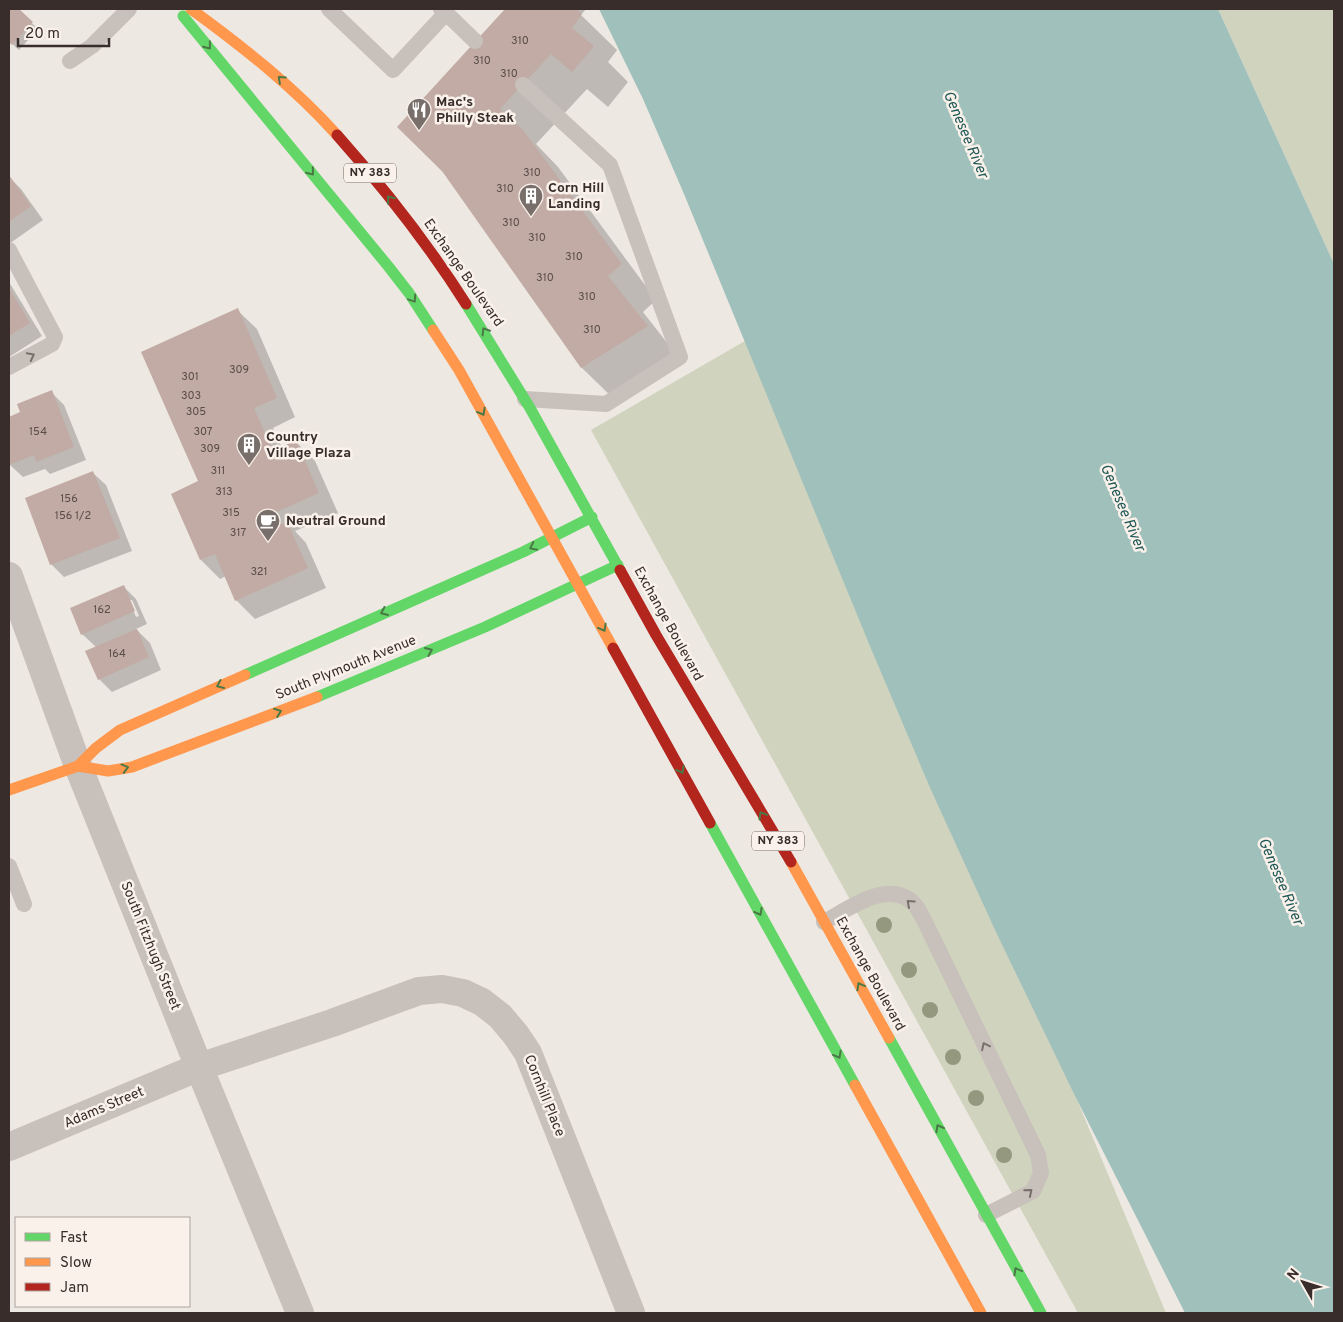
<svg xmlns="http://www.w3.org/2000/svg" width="1343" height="1322" font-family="Overpass,sans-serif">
  <rect width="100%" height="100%" fill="#eee8e2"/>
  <path fill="#d0d3bd" d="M 1218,9 L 1334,9 L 1334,264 Z
    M 757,334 L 1166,1313 L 1078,1313 L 591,430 Z"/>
  <path fill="#a0c0bc" d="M 599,9 L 1218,9 L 1334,264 L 1334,1313 L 1185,1313 L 1076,1098 L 996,932 L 931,790 L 872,651 L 684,194 L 643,99 Z"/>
  <path fill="#0003" fill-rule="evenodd" d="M 9,9 L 17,9 L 38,29 L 19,50 L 9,41 Z
    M 507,9 L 586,9 L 581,15 L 617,50 L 608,62 L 628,82 L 608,107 L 587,89 L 536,144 L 558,167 L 656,300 L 643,312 L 682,362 L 618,403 L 582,368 L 446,175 L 398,127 Z
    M 9,177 L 21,189 L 43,220 L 9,244 Z
    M 9,282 L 42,336 L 9,357 Z
    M 237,310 L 257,329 L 295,417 L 273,428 L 282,448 L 296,442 L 315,461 L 338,513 L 295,531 L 306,543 L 326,588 L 255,619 L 236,600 L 226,576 L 220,579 L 201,560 L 200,482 Z
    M 51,392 L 64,405 L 86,460 L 50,474 L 45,469 L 23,477 L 10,465 L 9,460 L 9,418 L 22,413 Z
    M 93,473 L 106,485 L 132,551 L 64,577 L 51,564 Z
    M 123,586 L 136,599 L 147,624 L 136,629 L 150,643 L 161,670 L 112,692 L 99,679 L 96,647 L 82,634 ZM 129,600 L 132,600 L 139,616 L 136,617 Z"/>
  <path fill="#c1aba4" d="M 9,9 L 19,9 L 33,22 L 12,45 L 9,42 Z
    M 505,9 L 576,9 L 582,14 L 572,28 L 594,46 L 572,72 L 551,54 L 500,109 L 523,130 L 622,264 L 608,276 L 648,326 L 581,368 L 442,171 L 397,127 Z
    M 9,175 L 31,206 L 9,222 Z
    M 9,288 L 30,323 L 9,336 Z
    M 238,308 L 277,398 L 254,408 L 273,451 L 296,440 L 319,493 L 272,514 L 277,526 L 287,522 L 308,568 L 235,601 L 215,554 L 200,560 L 171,494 L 198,481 L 141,352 Z
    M 52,390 L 74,447 L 36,462 L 34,455 L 9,465 L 9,417 L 20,412 L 17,404 Z
    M 93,471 L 120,538 L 50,565 L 25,498 Z
    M 124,585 L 135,611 L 81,635 L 70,608 Z
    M 137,629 L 149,657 L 98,680 L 85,651 Z"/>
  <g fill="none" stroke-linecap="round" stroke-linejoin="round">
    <path stroke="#c7c0bb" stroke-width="16" d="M 329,9 L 393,70 L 446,13 L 441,9
      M 446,13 L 475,41
      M 70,61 L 92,46 L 129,9
      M 523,85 L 610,165 L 680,357 L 606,404 L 525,399
      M 9,250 L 55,337 L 52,344 L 9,367
      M 9,866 L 24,904
      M 824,922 C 849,909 890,877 915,905 C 919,910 922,916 925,922 L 1038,1155 L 1041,1173 L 1033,1191 L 986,1215"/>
    <path stroke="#c7c0bb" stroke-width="28" d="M 9,576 L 78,766 L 199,1067 L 300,1313
      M 9,1147 L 199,1067 L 332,1023 L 419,991 L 442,989 L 463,993 L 482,1002 L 500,1016 L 516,1035 L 528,1053 L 631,1313"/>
    <path stroke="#63d668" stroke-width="11" d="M 183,16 L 388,266 L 409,293 L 433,330
      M 466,304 L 530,408 L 620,570
      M 245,675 L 523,552 L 592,517
      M 317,697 L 485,627 L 618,565
      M 710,823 L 855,1085
      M 889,1038 L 1041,1313"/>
    <path stroke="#ff974d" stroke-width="11" d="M 191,9 C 243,47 294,87 337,135
      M 433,330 L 459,370 L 613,648
      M 78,766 L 108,771 L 132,767 L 317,697
      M 9,790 L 78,766 L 96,748 L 120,730 L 245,675
      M 791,862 L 889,1038
      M 855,1085 L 981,1313"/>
    <path stroke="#b3261e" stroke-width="11" d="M 337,135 C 384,188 428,244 466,304
      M 620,570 L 656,635 L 791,862
      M 613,648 L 710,823"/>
  </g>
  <g fill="#94987f">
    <circle cx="884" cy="925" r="8"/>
    <circle cx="909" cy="970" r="8"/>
    <circle cx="930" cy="1010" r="8"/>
    <circle cx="953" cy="1057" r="8"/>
    <circle cx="976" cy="1098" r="8"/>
    <circle cx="1004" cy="1155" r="8"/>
  </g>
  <defs><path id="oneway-chevron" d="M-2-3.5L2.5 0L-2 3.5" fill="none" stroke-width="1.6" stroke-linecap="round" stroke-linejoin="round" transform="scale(1.25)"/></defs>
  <g stroke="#4b7946">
    <use href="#oneway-chevron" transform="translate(208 46) rotate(51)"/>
    <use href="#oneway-chevron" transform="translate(281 79) rotate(-138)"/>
    <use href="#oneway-chevron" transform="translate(311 172) rotate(51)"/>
    <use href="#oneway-chevron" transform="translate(390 199) rotate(-129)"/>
    <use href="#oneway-chevron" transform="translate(413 299) rotate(56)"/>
    <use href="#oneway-chevron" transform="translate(485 331) rotate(-122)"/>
    <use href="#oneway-chevron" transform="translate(482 412) rotate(61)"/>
    <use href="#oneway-chevron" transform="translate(533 547) rotate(154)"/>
    <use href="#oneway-chevron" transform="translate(384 612) rotate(156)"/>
    <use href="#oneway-chevron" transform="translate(603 628) rotate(61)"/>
    <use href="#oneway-chevron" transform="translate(429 651) rotate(-23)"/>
    <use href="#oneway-chevron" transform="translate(220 685) rotate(156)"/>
    <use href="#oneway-chevron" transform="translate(278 712) rotate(-21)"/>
    <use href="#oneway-chevron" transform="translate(125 768) rotate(-15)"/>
    <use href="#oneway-chevron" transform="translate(681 770) rotate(61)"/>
    <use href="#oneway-chevron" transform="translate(762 815) rotate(-121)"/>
    <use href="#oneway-chevron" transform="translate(759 912) rotate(61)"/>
    <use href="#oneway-chevron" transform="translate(860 986) rotate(-119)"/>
    <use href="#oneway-chevron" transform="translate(838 1055) rotate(61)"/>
    <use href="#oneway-chevron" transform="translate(939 1128) rotate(-119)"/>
    <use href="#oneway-chevron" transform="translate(1017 1271) rotate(-119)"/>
  </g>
  <g stroke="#786f6b">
    <use href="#oneway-chevron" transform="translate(31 356) rotate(-27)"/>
    <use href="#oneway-chevron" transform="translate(910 903) rotate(-138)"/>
    <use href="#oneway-chevron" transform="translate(985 1046) rotate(-116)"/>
    <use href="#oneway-chevron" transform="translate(1029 1192) rotate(-40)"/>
  </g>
  <defs>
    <symbol id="restaurant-pin" viewBox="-11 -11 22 30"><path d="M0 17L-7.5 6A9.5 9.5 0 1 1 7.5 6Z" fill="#786e6a" stroke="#faf1eb"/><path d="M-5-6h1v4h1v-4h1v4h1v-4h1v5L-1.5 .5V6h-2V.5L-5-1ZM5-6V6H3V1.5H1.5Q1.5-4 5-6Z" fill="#fff"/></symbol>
    <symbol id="building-pin" viewBox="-11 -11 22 30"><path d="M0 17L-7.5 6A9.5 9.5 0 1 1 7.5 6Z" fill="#786e6a" stroke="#faf1eb"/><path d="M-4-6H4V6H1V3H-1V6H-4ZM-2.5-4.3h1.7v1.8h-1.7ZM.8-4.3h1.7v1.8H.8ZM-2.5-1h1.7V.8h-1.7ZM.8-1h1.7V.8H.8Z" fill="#fff"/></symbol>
    <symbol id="cafe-pin" viewBox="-11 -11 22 30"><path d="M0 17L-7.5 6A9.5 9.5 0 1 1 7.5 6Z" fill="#786e6a" stroke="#faf1eb"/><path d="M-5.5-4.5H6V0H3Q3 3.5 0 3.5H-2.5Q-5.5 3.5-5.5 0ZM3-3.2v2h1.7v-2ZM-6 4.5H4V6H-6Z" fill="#fff"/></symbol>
  </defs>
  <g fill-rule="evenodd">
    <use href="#restaurant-pin" x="405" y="96" width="28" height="38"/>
    <use href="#building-pin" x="517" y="182" width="28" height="38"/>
    <use href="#building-pin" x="235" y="431" width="28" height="38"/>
    <use href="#cafe-pin" x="254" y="507" width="28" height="38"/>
  </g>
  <g text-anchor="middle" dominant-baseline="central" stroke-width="5" stroke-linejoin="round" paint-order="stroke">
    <g font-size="11" fill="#5a4c48">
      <text x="520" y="41">310</text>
      <text x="482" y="61">310</text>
      <text x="509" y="74">310</text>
      <text x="532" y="173">310</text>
      <text x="505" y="189">310</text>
      <text x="511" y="223">310</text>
      <text x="537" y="238">310</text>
      <text x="574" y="257">310</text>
      <text x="545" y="278">310</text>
      <text x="587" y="297">310</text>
      <text x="592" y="330">310</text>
      <text x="239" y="370">309</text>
      <text x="190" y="377">301</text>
      <text x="191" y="396">303</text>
      <text x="196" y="412">305</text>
      <text x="38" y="432">154</text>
      <text x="203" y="432">307</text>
      <text x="210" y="449">309</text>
      <text x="218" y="471">311</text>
      <text x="224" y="492">313</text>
      <text x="69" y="499">156</text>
      <text x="231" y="513">315</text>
      <text x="73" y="516">156 1/2</text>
      <text x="238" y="533">317</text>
      <text x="259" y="572">321</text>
      <text x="102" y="610">162</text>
      <text x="117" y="654">164</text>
    </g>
    <g fill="#faf1eb" stroke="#726864" stroke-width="1">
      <rect x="344" y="163.5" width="52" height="19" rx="4"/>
      <rect x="752" y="831.5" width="52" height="19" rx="4"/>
    </g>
    <g font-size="12" font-weight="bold" fill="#382d2a">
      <text x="370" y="173">NY 383</text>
      <text x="778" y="841">NY 383</text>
    </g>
    <g font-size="14" font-weight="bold" fill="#382d2a" stroke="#faf1eb" text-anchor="start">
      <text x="436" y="102">Mac's<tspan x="436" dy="16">Philly Steak</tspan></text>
      <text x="548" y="188">Corn Hill<tspan x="548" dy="16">Landing</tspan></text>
      <text x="266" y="437">Country<tspan x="266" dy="16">Village Plaza</tspan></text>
      <text x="286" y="521">Neutral Ground</text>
    </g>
    <g font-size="14" fill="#382d2a" stroke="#faf1eb">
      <text transform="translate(463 273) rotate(55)">Exchange Boulevard</text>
      <text transform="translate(668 624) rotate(61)">Exchange Boulevard</text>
      <text transform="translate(346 668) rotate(-22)">South Plymouth Avenue</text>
      <text transform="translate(150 946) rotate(68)">South Fitzhugh Street</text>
      <text transform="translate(870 974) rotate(61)">Exchange Boulevard</text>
      <text transform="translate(544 1096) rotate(68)">Cornhill Place</text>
      <text transform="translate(104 1108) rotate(-23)">Adams Street</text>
    </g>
    <g font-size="15" font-style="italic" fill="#205957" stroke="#faf1eb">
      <text transform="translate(965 135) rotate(67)">Genesee River</text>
      <text transform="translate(1122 508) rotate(67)">Genesee River</text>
      <text transform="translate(1280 882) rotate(67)">Genesee River</text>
    </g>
  </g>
  <rect width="1343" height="1322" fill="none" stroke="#382d2a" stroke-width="20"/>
  <rect x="15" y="1217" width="175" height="90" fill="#faf1eb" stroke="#aca39e"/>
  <rect x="25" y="1233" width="25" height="8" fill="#63d668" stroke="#aca39e"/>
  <text x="60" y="1242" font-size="15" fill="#382d2a">Fast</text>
  <rect x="25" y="1258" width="25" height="8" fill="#ff974d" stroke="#aca39e"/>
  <text x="60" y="1267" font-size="15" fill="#382d2a">Slow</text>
  <rect x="25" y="1283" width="25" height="8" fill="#b3261e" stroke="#aca39e"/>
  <text x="60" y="1292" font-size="15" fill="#382d2a">Jam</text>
  <g transform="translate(1303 1282) rotate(309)" stroke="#faf1eb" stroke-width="4" paint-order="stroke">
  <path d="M0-4L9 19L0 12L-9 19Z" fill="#382d2a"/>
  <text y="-8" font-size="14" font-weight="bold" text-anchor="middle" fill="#382d2a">N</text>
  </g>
  <path d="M18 38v8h91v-8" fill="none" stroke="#382d2a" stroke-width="2.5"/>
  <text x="25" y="38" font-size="15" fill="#382d2a" stroke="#faf1eb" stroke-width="4" paint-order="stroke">20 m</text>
</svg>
